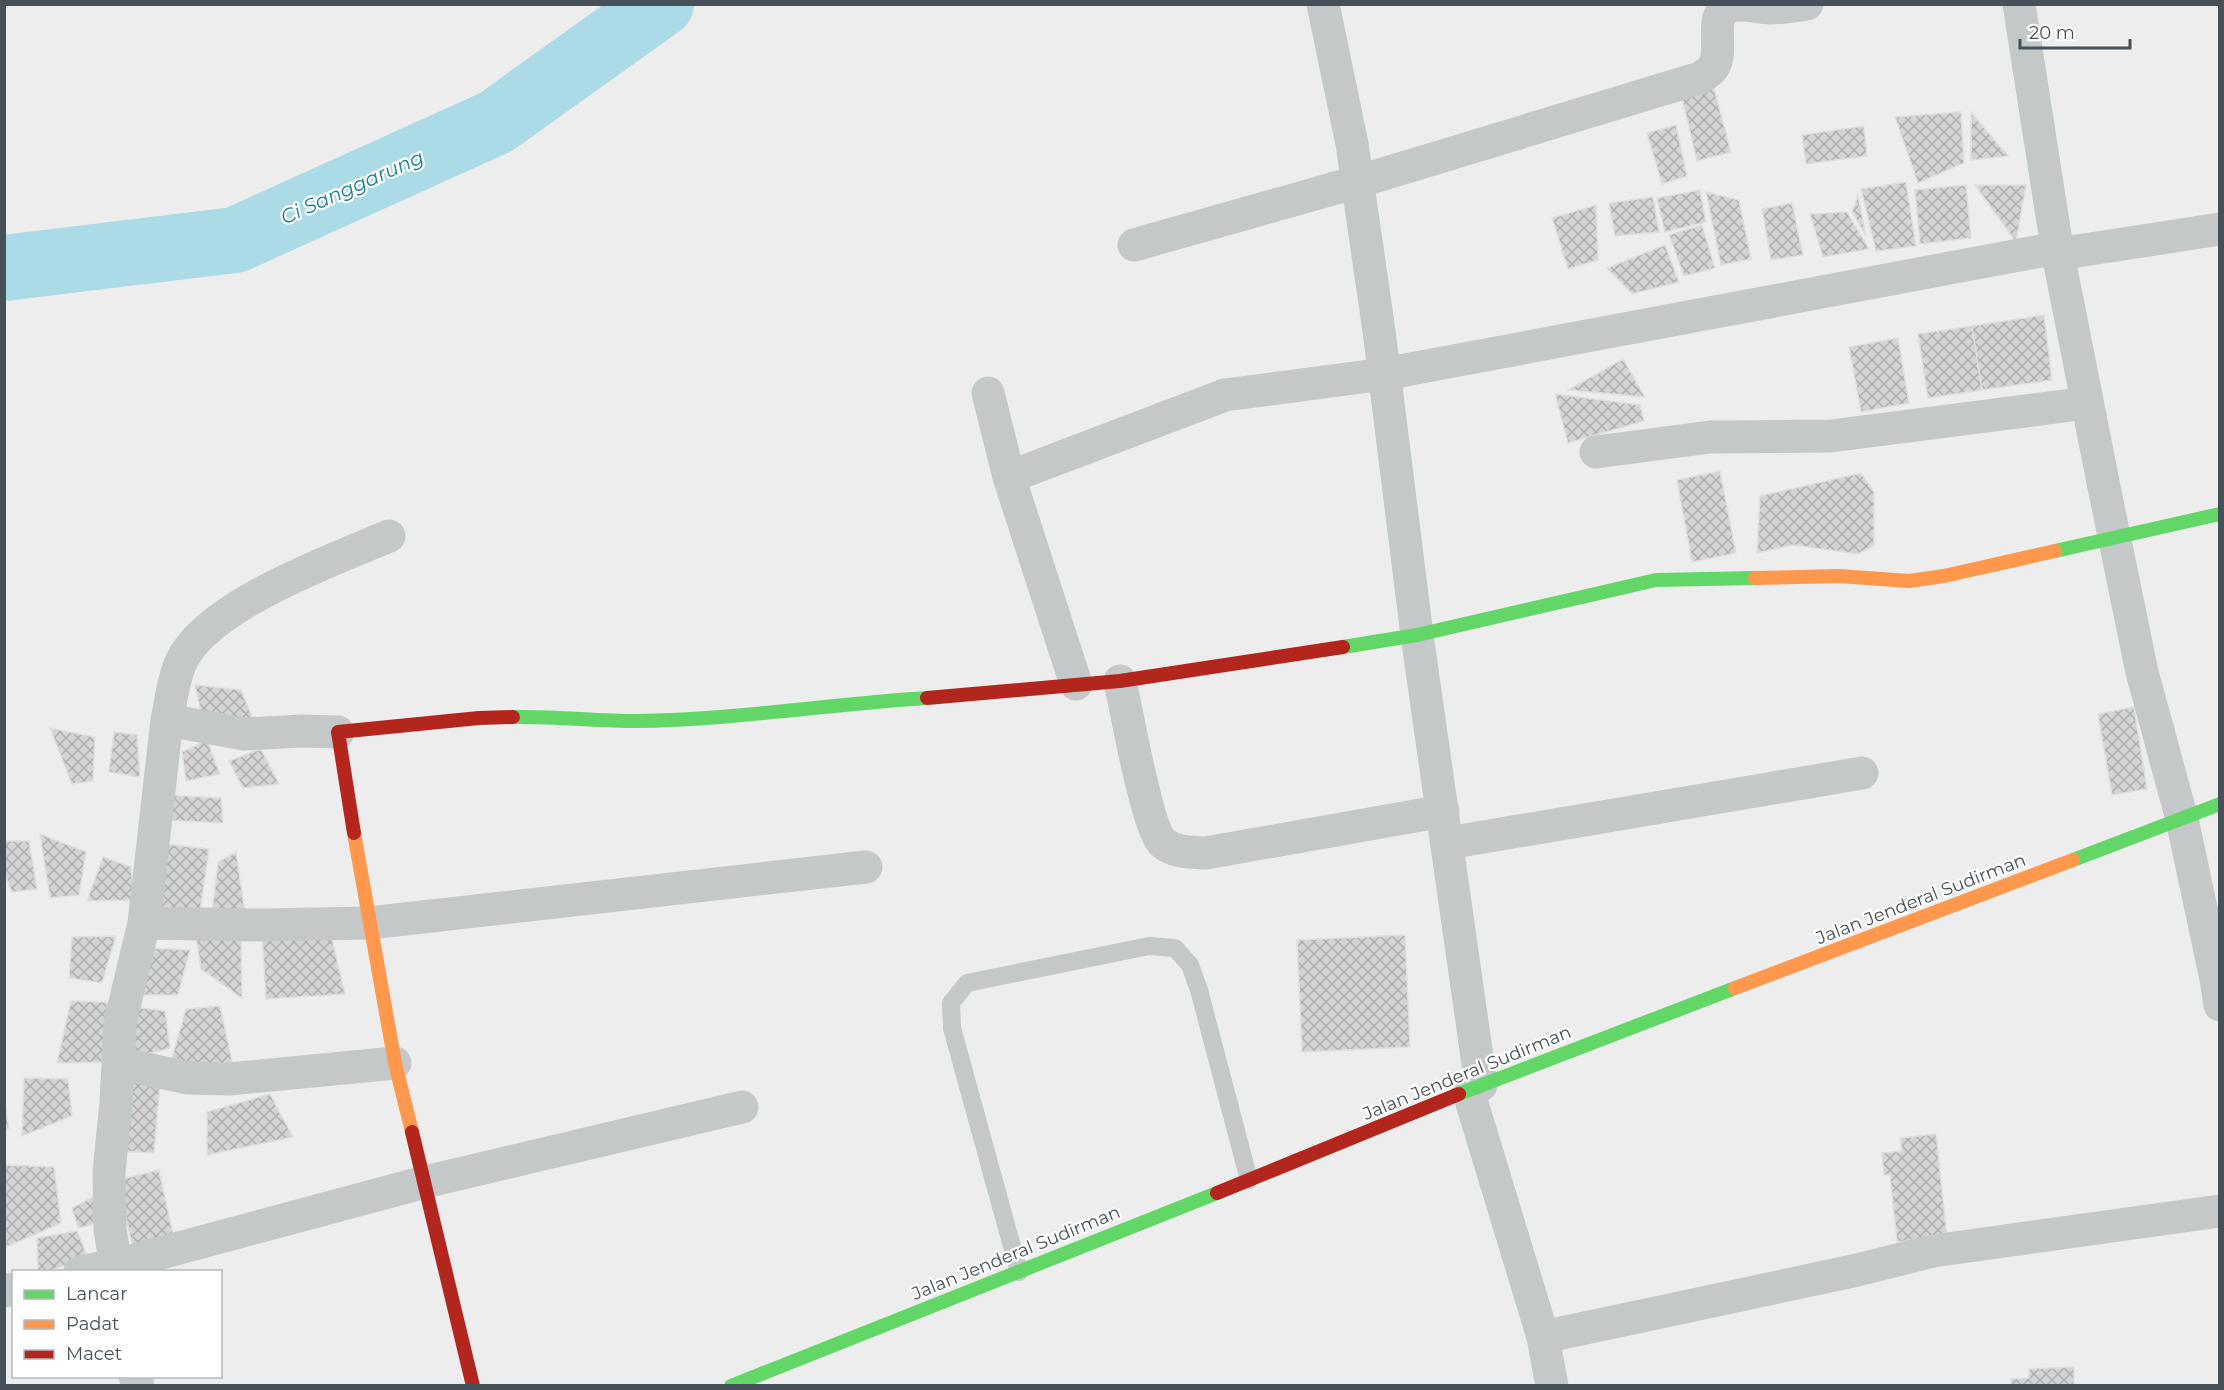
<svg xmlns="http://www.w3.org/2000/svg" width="2224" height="1390" font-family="Montserrat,sans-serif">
  <defs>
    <pattern id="building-cross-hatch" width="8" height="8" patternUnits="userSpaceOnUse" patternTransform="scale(1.5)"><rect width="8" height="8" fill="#d4d4d6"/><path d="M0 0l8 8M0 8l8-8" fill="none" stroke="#aeaeb0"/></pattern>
  </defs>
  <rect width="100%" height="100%" fill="#eeeded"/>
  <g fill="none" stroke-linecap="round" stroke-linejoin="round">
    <path stroke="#abdbe6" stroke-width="66" d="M 4,268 L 235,240 L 496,122 L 661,4"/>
  </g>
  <path fill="url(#building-cross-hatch)" stroke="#dfdfe0" stroke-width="1.5" d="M 1712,81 L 1731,152 L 1697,161 L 1680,90 Z
    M 1961,112 L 1964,163 L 1918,183 L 1895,117 Z
    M 1971,112 L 2008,156 L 1971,160 Z
    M 1676,125 L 1687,176 L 1662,184 L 1647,133 Z
    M 1864,126 L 1867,156 L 1806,164 L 1802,135 Z
    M 1906,182 L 1916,246 L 1876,251 L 1861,189 Z
    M 1966,185 L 1971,238 L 1920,244 L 1915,190 Z
    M 1975,185 L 2026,185 L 2016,242 Z
    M 1700,190 L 1706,222 L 1665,232 L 1657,198 Z
    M 1706,192 L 1739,200 L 1751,259 L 1721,265 Z
    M 1858,195 L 1866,236 L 1852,212 Z
    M 1653,197 L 1659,232 L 1615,236 L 1609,203 Z
    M 1792,203 L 1803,255 L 1771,260 L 1762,209 Z
    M 1596,205 L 1598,260 L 1568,269 L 1552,218 Z
    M 1847,212 L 1869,249 L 1823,257 L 1810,214 Z
    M 1702,225 L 1715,268 L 1684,276 L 1669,235 Z
    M 1665,245 L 1679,282 L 1632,294 L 1607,268 Z
    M 2044,315 L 2052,380 L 1982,390 L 1972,326 Z
    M 1972,326 L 1982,390 L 1928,398 L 1918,334 Z
    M 1898,338 L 1909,403 L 1861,412 L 1849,347 Z
    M 1623,359 L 1645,397 L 1568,390 Z
    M 1555,394 L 1640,405 L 1644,421 L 1568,443 Z
    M 1720,471 L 1736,553 L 1692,562 L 1677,480 Z
    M 1861,473 L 1874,492 L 1874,545 L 1858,554 L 1793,545 L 1757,553 L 1760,496 Z
    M 195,685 L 241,690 L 256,726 L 204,726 Z
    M 2134,707 L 2147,789 L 2112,795 L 2098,714 Z
    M 50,728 L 95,737 L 93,781 L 72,784 Z
    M 114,732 L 137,735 L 140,777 L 109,772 Z
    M 207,740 L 220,774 L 186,781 L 182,752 Z
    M 261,749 L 279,784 L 243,788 L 229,761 Z
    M 167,795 L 221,798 L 223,823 L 163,820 Z
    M 40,834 L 86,852 L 79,895 L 50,898 Z
    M 4,841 L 29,841 L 37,889 L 12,892 L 4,872 Z
    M 156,843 L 209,849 L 199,918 L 157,914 Z
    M 236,852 L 246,919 L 212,913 L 218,862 Z
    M 103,857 L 131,867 L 134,900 L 87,901 Z
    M 241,934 L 242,998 L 201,969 L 196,937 Z
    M 262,935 L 331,935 L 345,994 L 266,999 Z
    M 1405,935 L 1410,1047 L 1302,1052 L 1297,940 Z
    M 116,936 L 102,983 L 69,978 L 72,937 Z
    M 146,948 L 190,950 L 178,995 L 136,995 Z
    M 71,1001 L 107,1002 L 112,1062 L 57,1063 Z
    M 126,1006 L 165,1011 L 170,1048 L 136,1057 Z
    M 220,1006 L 234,1070 L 168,1071 L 186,1009 Z
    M 24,1078 L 68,1079 L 72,1116 L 22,1136 Z
    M 122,1081 L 160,1083 L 154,1153 L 117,1151 Z
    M 270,1094 L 293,1137 L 207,1155 L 207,1112 Z
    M 4,1099 L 9,1128 L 4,1131 Z
    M 1936,1134 L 1947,1237 L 1897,1242 L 1890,1175 L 1884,1175 L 1882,1153 L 1902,1151 L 1900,1138 Z
    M 4,1165 L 54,1167 L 61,1223 L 6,1247 Z
    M 159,1170 L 175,1243 L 134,1252 L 117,1180 Z
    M 102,1192 L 107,1221 L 78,1228 L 72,1208 Z
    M 77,1231 L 88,1258 L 45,1272 L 38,1272 L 37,1238 Z
    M 2074,1367 L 2074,1386 L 2011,1386 L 2011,1379 L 2029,1378 L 2029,1369 Z"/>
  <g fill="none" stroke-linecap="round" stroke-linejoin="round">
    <path stroke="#c5c8c9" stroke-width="18" d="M 1019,1272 L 952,1028 L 951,1003 L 967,983 L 1149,946 L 1175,948 L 1190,965 L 1199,990 L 1249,1180"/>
    <path stroke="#c5c8c9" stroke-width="33" d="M 1323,4 L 1352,144 L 1379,331 L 1417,635 L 1481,1085
      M 2019,4 L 2058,254 L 2105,492 L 2142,672 L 2182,819 L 2216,979 L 2220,1005
      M 1134,245 L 1357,182 L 1700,78 C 1705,75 1711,71 1714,66 C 1724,49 1708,15 1729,7 C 1741,2 1757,8 1770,8 C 1783,8 1795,6 1807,4
      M 2058,254 L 2220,229
      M 988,393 L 1009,477 L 1076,684
      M 1596,452 L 1710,437 L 1831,436 L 2087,403
      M 1009,477 L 1225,395 L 1384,374 L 2057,248
      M 1120,681 C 1126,708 1147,827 1162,842 C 1174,853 1190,852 1206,853 L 1443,811
      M 167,720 L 244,734 L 302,731 L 338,732
      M 1448,843 L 1862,773
      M 144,923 L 262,925 L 369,923 L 866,867
      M 118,1063 L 188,1078 L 229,1079 L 395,1063
      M 1468,1090 L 1543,1337 L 1552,1386
      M 116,1265 L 110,1230 L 109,1172 L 116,1103 L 120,1023 L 144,923 L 167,720 C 171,701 173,680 181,662 C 207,605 333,560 389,536
      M 80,1272 L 116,1265 L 425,1182 L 742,1107
      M 4,1291 L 14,1289
      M 1543,1337 L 1853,1271 L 1933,1251 L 2220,1211
      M 135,1376 L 138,1386"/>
    <path stroke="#63d668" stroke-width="14" d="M 2055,551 L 2220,514
      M 1343,647 L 1417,635 L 1656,580 L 1755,578
      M 513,717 C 554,716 595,721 636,721 C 733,720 830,704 927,698
      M 2073,860 L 2220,804
      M 1459,1094 L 1735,988
      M 731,1386 L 1217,1193"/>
    <path stroke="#ff974d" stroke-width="14" d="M 1755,578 L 1839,576 L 1909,581 L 1944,576 L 2055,551
      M 354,833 L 395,1063 L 412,1132
      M 1735,988 L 2073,860"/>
    <path stroke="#b3261e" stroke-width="14" d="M 927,698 L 1120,681 L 1343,647
      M 354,833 L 338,732 L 479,718 L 513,717
      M 412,1132 L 473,1386
      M 1217,1193 L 1459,1094"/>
  </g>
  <g text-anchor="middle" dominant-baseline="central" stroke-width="4.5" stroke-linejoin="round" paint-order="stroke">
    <g font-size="18" fill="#465058" stroke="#fff">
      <text transform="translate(1921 899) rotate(-21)">Jalan Jenderal Sudirman</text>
      <text transform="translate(1467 1073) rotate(-22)">Jalan Jenderal Sudirman</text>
      <text transform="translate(1016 1253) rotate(-22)">Jalan Jenderal Sudirman</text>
    </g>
    <g font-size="20" font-style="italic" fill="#188099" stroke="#fff">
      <text transform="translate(352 187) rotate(-24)">Ci Sanggarung</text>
    </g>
  </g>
  <rect width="2224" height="1390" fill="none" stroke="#465058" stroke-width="12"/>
  <rect x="12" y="1270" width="210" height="108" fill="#ffffff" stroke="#b5b9bc" stroke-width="1.5"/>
  <rect x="24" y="1290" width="30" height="9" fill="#63d668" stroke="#b5b9bc" stroke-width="1.5"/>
  <text x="66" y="1300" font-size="18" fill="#465058">Lancar</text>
  <rect x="24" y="1320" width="30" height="9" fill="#ff974d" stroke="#b5b9bc" stroke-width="1.5"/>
  <text x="66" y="1330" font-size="18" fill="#465058">Padat</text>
  <rect x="24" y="1350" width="30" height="9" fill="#b3261e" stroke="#b5b9bc" stroke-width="1.5"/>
  <text x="66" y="1360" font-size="18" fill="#465058">Macet</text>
  <path d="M2020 39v9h110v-9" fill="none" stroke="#465058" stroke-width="3"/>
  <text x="2029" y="39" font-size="18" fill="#465058" stroke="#ffffff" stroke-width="4.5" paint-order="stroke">20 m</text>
</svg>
